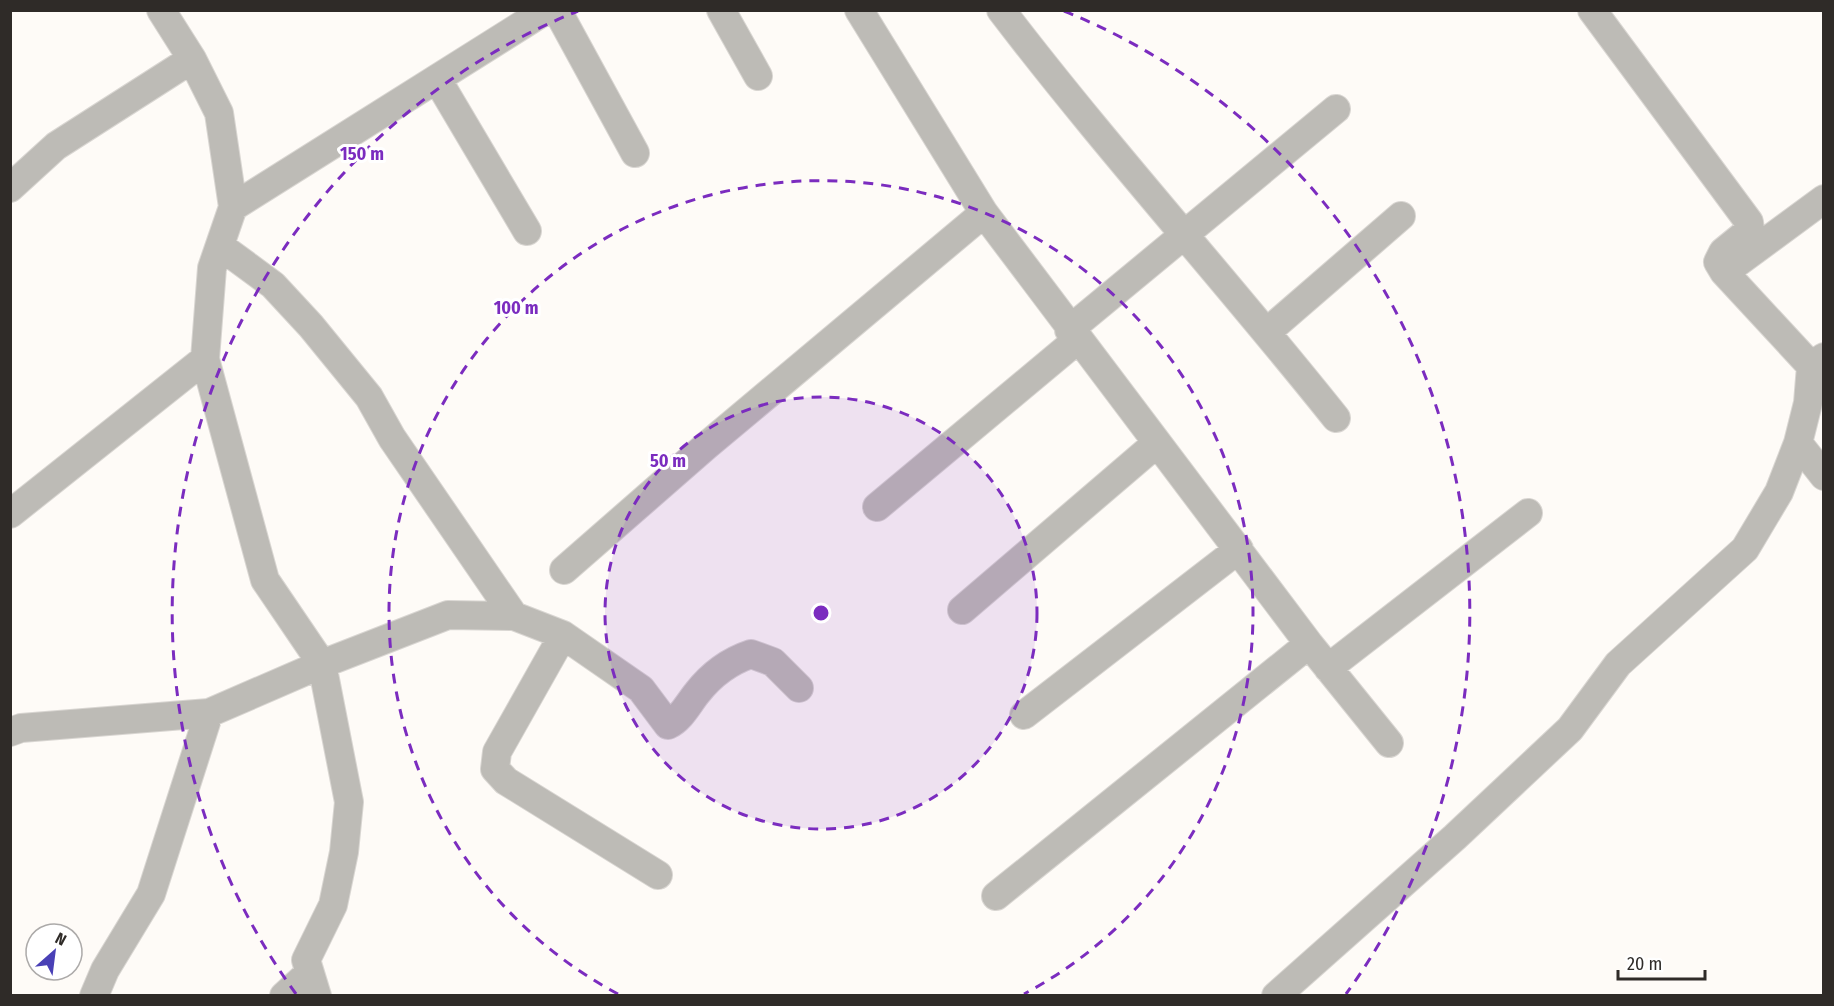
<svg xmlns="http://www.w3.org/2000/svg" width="1834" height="1006" font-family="'Fira Sans Condensed',sans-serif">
  <rect width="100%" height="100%" fill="#fefbf7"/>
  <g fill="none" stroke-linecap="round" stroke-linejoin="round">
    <defs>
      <path id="minor" d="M 161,10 L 192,59 L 219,113 L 233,207 L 212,268 L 205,359 L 265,580 L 322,664 L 349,802 L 344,852 L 333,905 L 306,960 L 317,996
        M 557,10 L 635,153
        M 721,10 L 758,76
        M 859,10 L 984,213 L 1309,644 L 1389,743
        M 1001,10 C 1108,150 1226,280 1336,418
        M 1592,10 L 1749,222 L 1750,230 L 1723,252 L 1718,262 L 1724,272 L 1811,366
        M 437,79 L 527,231
        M 10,188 L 56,146 L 192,59
        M 233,207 L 546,10
        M 220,246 L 273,285 L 311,326 L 369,397 L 392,438 L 514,616 L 563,635 L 641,689 L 668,725 C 681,719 688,704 697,693 C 711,675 730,661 751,654 L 773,662 L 799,688
        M 1733,266 L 1824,199
        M 1069,330 L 1336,109
        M 1267,332 L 1401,216
        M 1798,443 L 1824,476
        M 877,507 L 1077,340
        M 10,514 L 205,359
        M 564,570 L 706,446 L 984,213
        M 962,610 L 1157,443
        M 563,635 L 497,752 L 495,769 L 506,781 L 658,875
        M 1328,668 L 1528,513
        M 1024,715 L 1239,549
        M 10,732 L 21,728 L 209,713 L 322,664 L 448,615 L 514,616
        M 996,896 L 1309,644
        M 94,996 L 105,970 L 151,894 L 209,713
        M 284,996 L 308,974
        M 1276,996 L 1455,837 L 1570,729 L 1618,664 L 1745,549 L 1779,492 L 1798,443 L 1808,403 L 1811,366 L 1824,357"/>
    </defs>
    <use href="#minor" stroke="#d9d6d2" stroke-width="30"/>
    <use href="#minor" stroke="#bdbbb6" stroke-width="28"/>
  </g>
  <circle cx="821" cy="613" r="216" fill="#7b2cbf" fill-opacity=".12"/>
  <g fill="none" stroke="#7b2cbf" stroke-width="3" stroke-dasharray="10 8">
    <circle cx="821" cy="613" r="216"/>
    <path d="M618 994A432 432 0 1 1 1024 994"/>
    <path d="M296 994A649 649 0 0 1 578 11M1064 11A649 649 0 0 1 1346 994"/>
  </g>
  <circle cx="821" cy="613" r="9" fill="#7b2cbf" stroke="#fff" stroke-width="3"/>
  <g font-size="18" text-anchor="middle" font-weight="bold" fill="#7b2cbf" stroke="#fff" stroke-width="6" stroke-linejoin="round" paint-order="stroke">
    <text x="362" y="160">150 m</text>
    <text x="516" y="314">100 m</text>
    <text x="668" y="467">50 m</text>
  </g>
  <rect width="1834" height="1006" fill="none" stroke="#2f2b28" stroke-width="24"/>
  <g transform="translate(54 952) rotate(28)"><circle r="28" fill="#ffffff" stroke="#acaaa9" stroke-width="1.5"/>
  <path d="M0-4.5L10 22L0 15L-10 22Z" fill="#4940b6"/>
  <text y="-9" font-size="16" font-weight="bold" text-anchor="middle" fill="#2f2b28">N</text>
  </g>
  <path d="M1618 970v9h87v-9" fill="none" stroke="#2f2b28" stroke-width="3"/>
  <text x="1627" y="970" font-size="18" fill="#2f2b28" stroke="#ffffff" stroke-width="4.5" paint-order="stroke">20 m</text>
</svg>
